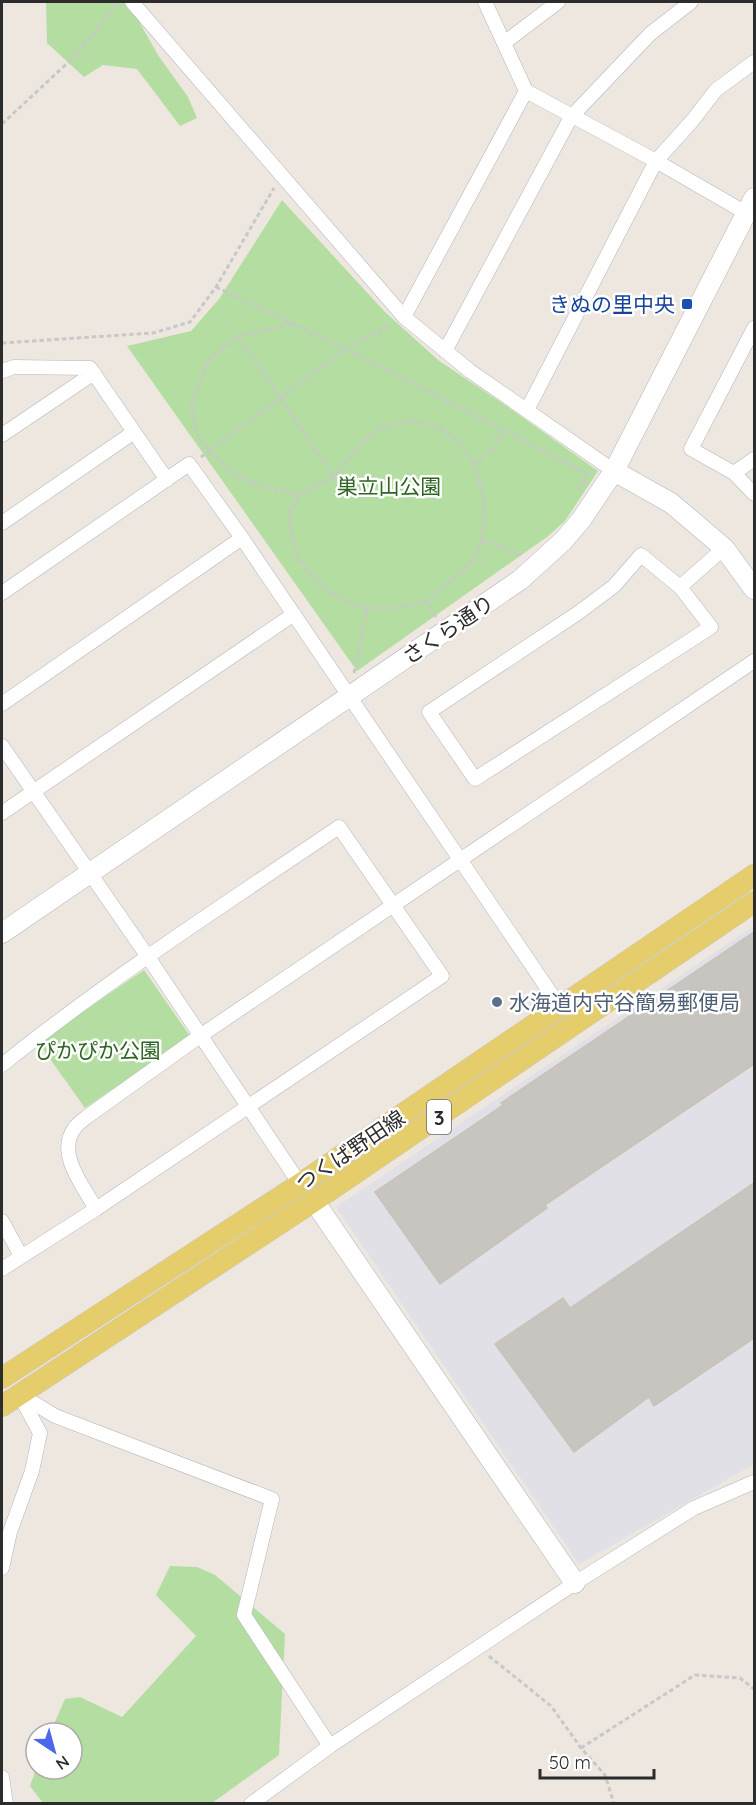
<svg xmlns="http://www.w3.org/2000/svg" width="756" height="1805" font-family="Quicksand,'Noto Sans JP',sans-serif">
  <rect width="100%" height="100%" fill="#ede7e0"/>
  <path fill="#e1e0e6" d="M 754,926 L 754,1464 L 579,1564 L 336,1207 Z"/>
  <path fill="#b4dea1" d="M 46,2 L 128,2 L 158,55 L 188,97 L 197,118 L 180,126 L 137,69 L 103,65 L 84,77 L 47,43 Z
    M 282,200 L 384,311 L 438,360 L 515,412 L 598,471 L 565,521 L 547,537 L 357,671 L 127,346 L 191,331 L 219,299 Z
    M 144,970 L 190,1036 L 85,1108 L 38,1042 Z
    M 170,1566 L 197,1567 L 215,1575 L 285,1634 L 279,1755 L 212,1803 L 43,1803 L 30,1786 L 36,1769 L 72,1769 L 72,1733 L 50,1733 L 65,1699 L 80,1697 L 122,1717 L 196,1636 L 156,1595 Z"/>
  <path fill="#c8c4bf" stroke="#c8c3b9" stroke-width="1.5" d="M 754,932 L 754,1064 L 545,1205 L 547,1208 L 440,1284 L 375,1192 L 503,1105 L 501,1103 Z
    M 754,1183 L 754,1338 L 654,1406 L 649,1397 L 574,1452 L 495,1344 L 563,1298 L 570,1308 Z"/>
  <g fill="none" stroke-linecap="round" stroke-linejoin="round">
    <defs>
      <path id="street" d="M 132,2 L 404,317 L 470,371 L 614,471
        M 504,43 L 558,2
        M 526,91 L 656,161 L 746,213
        M 404,317 L 526,91 L 485,2
        M 754,328 L 691,449 L 734,473 L 754,494
        M 445,351 L 571,117 L 650,34 L 691,2
        M 2,371 L 14,367 L 90,368 L 167,480
        M 527,410 L 656,161 L 692,121 L 716,90 L 754,62
        M 2,435 L 94,373
        M 734,473 L 754,459
        M 2,523 L 134,432
        M 641,555 L 680,587 L 711,627 L 475,779 L 429,712 L 578,613 L 614,586 Z
        M 680,587 L 724,548
        M 2,593 L 189,464 L 242,538 L 560,1007
        M 2,704 L 242,538
        M 2,746 L 148,957 L 300,1184
        M 2,813 L 294,614
        M 2,1065 C 109,979 225,904 339,827 L 442,976 L 96,1209 L 2,1269
        M 96,1209 C 84,1187 56,1154 74,1129 C 77,1124 83,1120 88,1116 L 200,1036 L 754,661
        M 2,1221 L 21,1256
        M 19,1394 L 55,1416 L 272,1499 L 244,1615 L 330,1746
        M 2,1568 L 10,1532 L 32,1471 L 40,1433 L 20,1396
        M 2,1777 L 6,1804
        M 251,1804 L 330,1746 L 575,1583 L 694,1508 L 754,1482"/>
      <path id="secondary" d="M 614,471 L 671,503 L 724,548 L 754,589
        M 2,933 L 520,580 L 563,541 L 581,520 L 614,471 L 754,198
        M 314,1201 L 575,1583"/>
      <path id="primary" d="M 2,1378 L 300,1184 L 754,875
        M 2,1406 L 314,1201 L 754,902"/>
    </defs>
    <use href="#street" stroke="#b3b5be" stroke-width="15"/>
    <use href="#secondary" stroke="#b3b5be" stroke-width="21"/>
    <use href="#primary" stroke="#c8c8c8" stroke-width="22"/>
    <path stroke="#c8c8c8" stroke-width="3" stroke-dasharray="4.5 3" stroke-linecap="butt" d="M 2,124 L 75,56 L 118,3
      M 216,287 L 346,349 L 588,474 L 591,473
      M 293,324 L 238,336 L 208,361 L 191,403 L 197,435 L 210,452 L 236,476 L 264,487 L 299,495 L 334,477 L 360,444 L 378,429 L 412,420 L 440,428 L 461,444 L 473,464 L 483,493 L 485,513 L 482,540 L 471,564 L 426,601 L 396,608 L 367,608 L 342,600 L 313,579 L 297,554 L 290,528 L 290,511 L 299,495
      M 238,336 L 334,477
      M 2,343 L 153,333 L 190,322 L 216,287 L 274,188
      M 201,457 L 346,349 L 392,324
      M 473,464 L 492,450 L 504,431
      M 579,490 L 588,474
      M 482,540 L 522,555
      M 426,601 L 436,617
      M 354,673 L 367,608
      M 489,1656 L 551,1706 L 581,1748 L 605,1775 L 614,1804
      M 581,1748 L 695,1675 L 740,1678 L 754,1689"/>
    <use href="#street" stroke="#fff" stroke-width="14"/>
    <use href="#secondary" stroke="#fff" stroke-width="20"/>
    <use href="#primary" stroke="#e6cd6b" stroke-width="21"/>
  </g>
  <rect fill="#1a4fb4" stroke="#fff" stroke-width="2" x="681" y="298" width="12" height="12" rx="3"/>
  <circle fill="#5c6f8a" stroke="#fff" stroke-width="2" cx="497" cy="1002" r="6"/>
  <g text-anchor="middle" dominant-baseline="central" stroke-width="5" stroke-linejoin="round" paint-order="stroke">
    <rect fill="#fff" stroke="#6b6b6b" stroke-width="1.5" x="427" y="1100" width="24" height="34" rx="4.5"/>
    <g font-size="20" font-weight="bold" fill="#2c2c2c">
      <text x="439" y="1117">3</text>
    </g>
    <g font-size="21" fill="#164399" stroke="#fff" text-anchor="end">
      <text x="675" y="304">きぬの里中央</text>
    </g>
    <g font-size="21" fill="#2d6521" stroke="#fff">
      <text x="389" y="486">巣立山公園</text>
      <text x="98" y="1050">ぴかぴか公園</text>
    </g>
    <g font-size="21" fill="#2c2c2c" stroke="#fff">
      <text transform="translate(448 629) rotate(-34)">さくら通り</text>
      <text transform="translate(350 1150) rotate(-34)">つくば野田線</text>
    </g>
    <g font-size="21" fill="#4e5e75" stroke="#fff" text-anchor="start">
      <text x="509" y="1002">水海道内守谷簡易郵便局</text>
    </g>
  </g>
  <rect width="756" height="1805" fill="none" stroke="#2c2c2c" stroke-width="6"/>
  <g transform="translate(54 1751) rotate(144)"><circle r="28" fill="#ffffff" stroke="#ababab" stroke-width="1.5"/>
  <path d="M0-4.5L10 22L0 15L-10 22Z" fill="#4d67ec"/>
  <text y="-9" font-size="16" font-weight="bold" text-anchor="middle" fill="#2c2c2c">N</text>
  </g>
  <path d="M540 1769v9h114v-9" fill="none" stroke="#2c2c2c" stroke-width="3"/>
  <text x="549" y="1769" font-size="18" fill="#2c2c2c" stroke="#ffffff" stroke-width="4.5" paint-order="stroke">50 m</text>
</svg>
